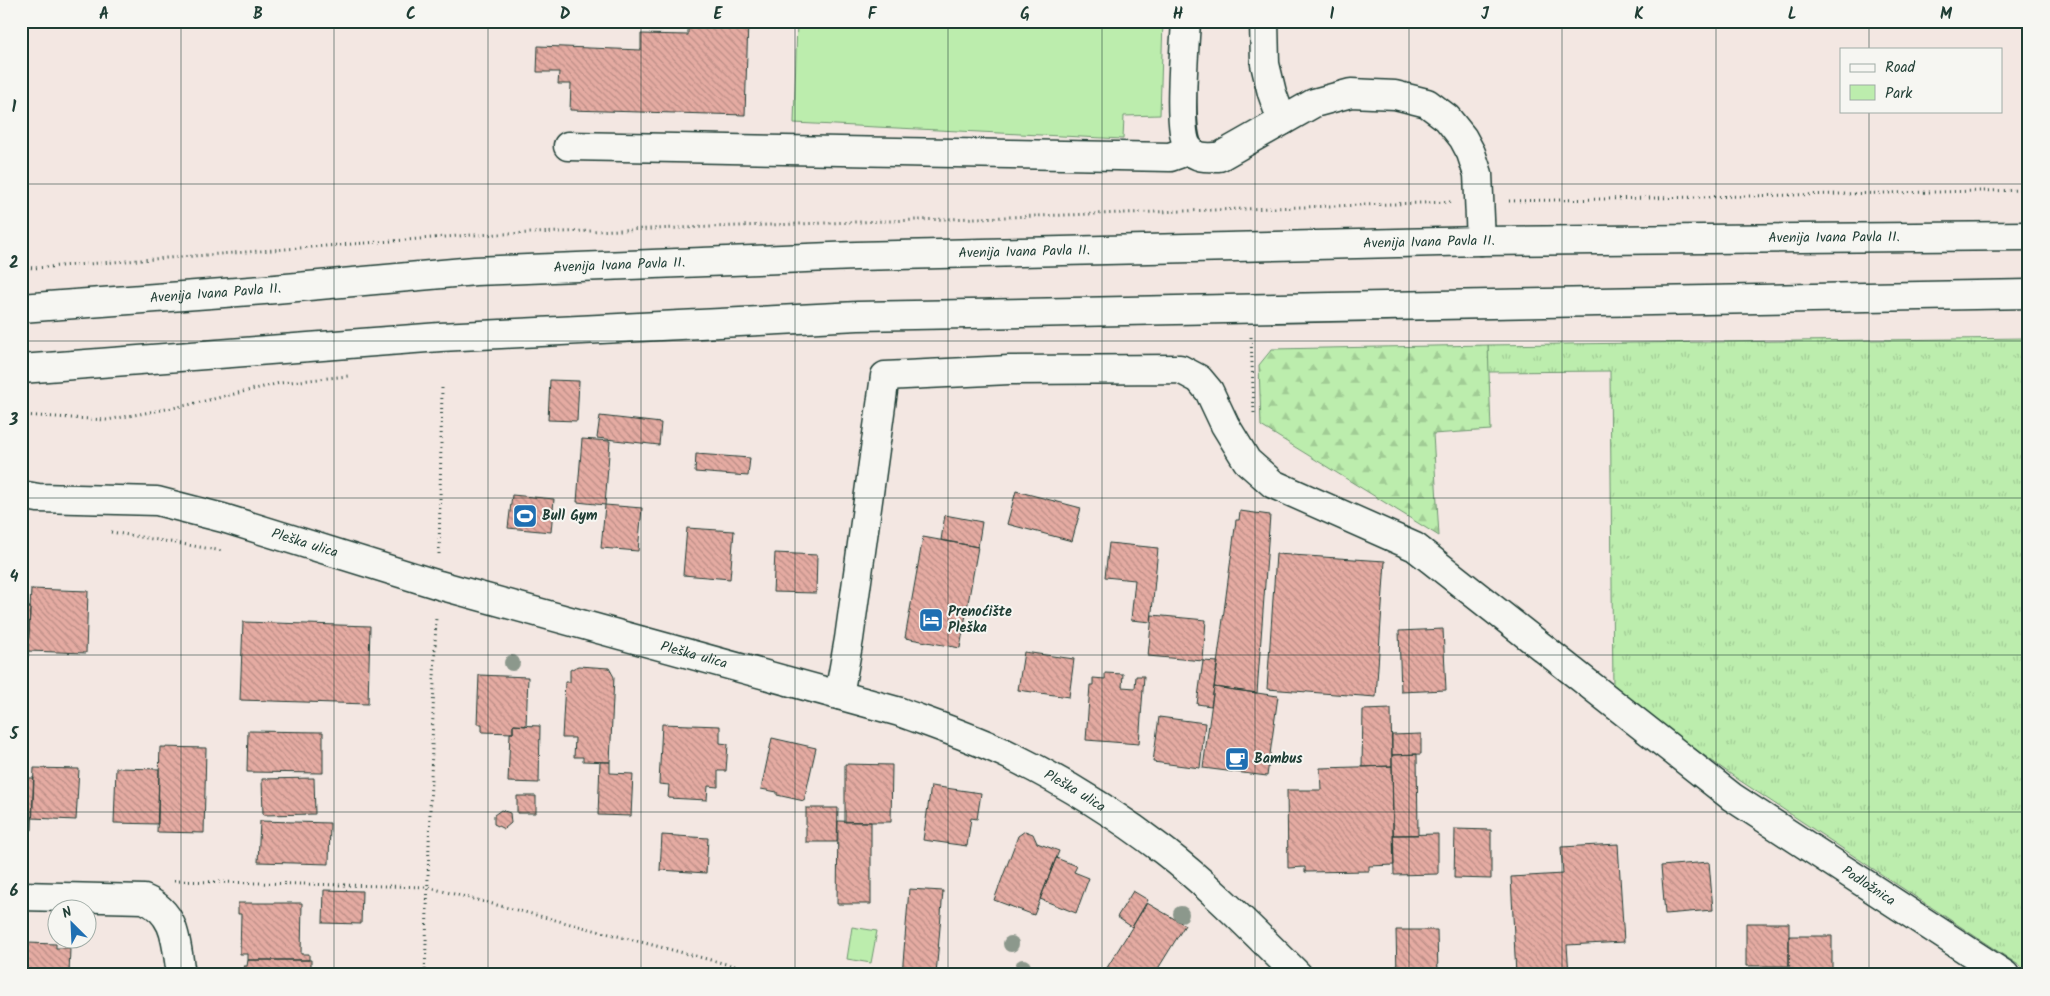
<svg xmlns="http://www.w3.org/2000/svg" width="2050" height="996" font-family="Kalam,sans-serif">
  <defs>
    <pattern id="grass-tufts" width="24" height="20" patternUnits="userSpaceOnUse" patternTransform="scale(1.25)"><rect width="24" height="20" fill="#bcedad"/><path d="M3 7l-1-3M5 7V3M7 7l1-3M15 17l-1-3M17 17v-4M19 17l1-3" fill="none" stroke="#a1cc95"/></pattern>
    <pattern id="forest-firs" width="22" height="20" patternUnits="userSpaceOnUse" patternTransform="scale(1.25)"><rect width="22" height="20" fill="#bcedad"/><path d="M5 1l3.5 6h-7zM16 11l3.5 6h-7z" fill="#a1cc95"/></pattern>
    <pattern id="building-back-hatch" width="6" height="6" patternUnits="userSpaceOnUse" patternTransform="scale(1.25)"><rect width="6" height="6" fill="#e5aba2"/><path d="M-1 5l2 2M0 0l6 6M5-1l2 2" fill="none" stroke="#b98c85"/></pattern>
  </defs>
  <rect width="100%" height="100%" fill="#f3e7e2"/>
  <filter id="ink" filterUnits="userSpaceOnUse"><feTurbulence type="fractalNoise" baseFrequency=".02" numOctaves="2"/><feDisplacementMap in="SourceGraphic" scale="10" xChannelSelector="R" yChannelSelector="G"/><feConvolveMatrix kernelMatrix="1 2 1 2 8 2 1 2 1" color-interpolation-filters="sRGB"/></filter>
  <g filter="url(#ink)">
    <path fill="url(#grass-tufts)" stroke="#6e9570" d="M 2029,338 L 2029,972 L 1739,780 L 1613,691 L 1610,371 L 1488,372 L 1488,345 Z"/>
    <path fill="url(#forest-firs)" stroke="#6e9570" d="M 1488,345 L 1491,430 L 1433,434 L 1439,536 L 1261,426 L 1259,365 L 1272,349 Z"/>
    <path fill="#bcedad" stroke="#6e9570" d="M 797,21 L 1163,21 L 1160,115 L 1124,116 L 1123,139 L 794,123 Z
      M 852,927 L 877,931 L 871,963 L 847,959 Z"/>
    <path fill="url(#building-back-hatch)" stroke="#1f3d34" d="M 688,21 L 748,21 L 745,115 L 570,110 L 571,84 L 558,84 L 559,72 L 537,72 L 538,46 L 641,50 L 641,34 L 688,35 Z
      M 550,380 L 579,381 L 577,421 L 548,420 Z
      M 600,416 L 661,423 L 659,445 L 597,438 Z
      M 582,439 L 610,441 L 605,505 L 577,502 Z
      M 696,454 L 750,458 L 748,476 L 695,472 Z
      M 1016,491 L 1081,508 L 1072,541 L 1007,524 Z
      M 512,495 L 554,499 L 551,532 L 508,528 Z
      M 605,505 L 642,508 L 638,551 L 601,548 Z
      M 1240,511 L 1270,515 L 1257,693 L 1214,687 L 1236,520 L 1239,520 Z
      M 945,515 L 982,522 L 978,547 L 941,540 Z
      M 687,528 L 734,531 L 730,579 L 683,575 Z
      M 923,537 L 978,547 L 960,648 L 905,638 Z
      M 1109,543 L 1158,548 L 1151,622 L 1131,620 L 1135,580 L 1105,577 Z
      M 775,553 L 817,555 L 816,593 L 773,592 Z
      M 1276,554 L 1385,561 L 1376,697 L 1267,689 Z
      M 31,589 L 88,591 L 86,653 L 28,651 Z
      M 21,607 L 30,607 L 28,657 L 21,657 Z
      M 1152,615 L 1206,620 L 1203,661 L 1148,656 Z
      M 243,622 L 370,626 L 368,704 L 240,700 Z
      M 1443,629 L 1446,690 L 1401,692 L 1399,631 Z
      M 1024,652 L 1074,659 L 1069,697 L 1018,690 Z
      M 1203,661 L 1218,662 L 1211,706 L 1197,704 Z
      M 578,666 L 609,668 L 614,677 L 610,762 L 583,761 L 583,757 L 574,757 L 575,738 L 562,738 L 565,682 L 570,682 L 570,670 Z
      M 1105,673 L 1123,674 L 1122,687 L 1135,688 L 1136,676 L 1144,676 L 1139,744 L 1086,740 L 1090,685 L 1093,685 L 1093,678 L 1105,679 Z
      M 479,675 L 528,677 L 526,726 L 513,725 L 513,733 L 482,732 L 482,724 L 477,724 Z
      M 1214,687 L 1278,696 L 1267,776 L 1203,768 Z
      M 1391,709 L 1392,766 L 1362,767 L 1363,710 Z
      M 1159,717 L 1205,723 L 1200,768 L 1153,762 Z
      M 662,724 L 720,726 L 720,743 L 728,744 L 726,771 L 718,771 L 718,787 L 708,786 L 707,800 L 668,798 L 669,785 L 659,784 Z
      M 513,725 L 540,726 L 539,783 L 508,782 L 510,733 L 513,733 Z
      M 248,731 L 323,732 L 323,773 L 247,772 Z
      M 1421,734 L 1421,754 L 1392,755 L 1392,735 Z
      M 772,738 L 816,748 L 804,801 L 777,795 L 777,792 L 761,789 Z
      M 160,747 L 206,748 L 204,833 L 157,832 Z
      M 1417,754 L 1418,835 L 1393,835 L 1392,755 Z
      M 600,762 L 610,762 L 610,773 L 633,774 L 631,816 L 598,815 Z
      M 845,764 L 892,765 L 891,822 L 845,822 Z
      M 1392,766 L 1394,865 L 1369,866 L 1369,871 L 1305,872 L 1305,867 L 1288,868 L 1287,790 L 1321,790 L 1320,768 Z
      M 34,768 L 79,769 L 76,820 L 32,818 Z
      M 116,768 L 159,769 L 158,824 L 114,823 Z
      M 21,778 L 34,778 L 32,830 L 21,830 Z
      M 314,778 L 315,814 L 263,815 L 262,779 Z
      M 931,786 L 981,793 L 977,819 L 971,818 L 967,846 L 923,840 Z
      M 517,796 L 536,796 L 536,813 L 517,813 Z
      M 806,808 L 838,808 L 837,842 L 806,842 Z
      M 501,810 L 510,813 L 511,823 L 504,829 L 494,824 L 494,815 Z
      M 260,821 L 330,823 L 329,864 L 258,862 Z
      M 838,821 L 871,822 L 871,904 L 837,904 Z
      M 1455,829 L 1491,830 L 1491,879 L 1454,878 Z
      M 1025,831 L 1033,834 L 1037,843 L 1059,851 L 1034,915 L 994,900 L 1018,836 Z
      M 1438,834 L 1438,874 L 1394,875 L 1393,835 Z
      M 662,835 L 708,838 L 706,873 L 660,870 Z
      M 1618,844 L 1624,942 L 1567,945 L 1569,975 L 1516,975 L 1511,877 L 1563,874 L 1561,847 Z
      M 1056,858 L 1077,866 L 1074,872 L 1089,878 L 1076,913 L 1040,899 Z
      M 1709,862 L 1713,910 L 1665,914 L 1661,866 Z
      M 909,889 L 943,891 L 936,975 L 902,975 Z
      M 324,890 L 362,891 L 361,924 L 323,923 Z
      M 1133,891 L 1148,900 L 1132,927 L 1117,917 Z
      M 238,903 L 302,903 L 301,954 L 309,954 L 309,960 L 248,960 L 248,954 L 240,954 L 241,914 L 238,914 Z
      M 1147,903 L 1185,925 L 1154,975 L 1111,975 L 1105,971 Z
      M 1746,923 L 1789,923 L 1789,966 L 1746,966 Z
      M 1396,930 L 1437,930 L 1438,975 L 1397,975 Z
      M 1789,936 L 1832,936 L 1832,973 L 1789,973 Z
      M 27,943 L 56,944 L 56,948 L 70,948 L 69,975 L 21,975 L 21,946 L 26,947 Z
      M 248,960 L 311,960 L 311,975 L 244,975 L 244,966 L 247,966 Z
      M 1185,968 L 1197,975 L 1181,975 Z"/>
    <g fill="none" stroke-linecap="round" stroke-linejoin="round">
      <defs>
        <g id="minor">
          <path d="M 1186,21 C 1185,44 1176,136 1190,150 C 1198,159 1208,157 1219,157 L 1314,103 L 1351,93 L 1395,95 L 1427,103 L 1447,118 L 1463,138 L 1471,153 L 1478,174 L 1481,241"/>
          <path d="M 1264,21 L 1265,64 L 1272,93 L 1282,121"/>
          <path d="M 568,146 L 1170,157 L 1190,150"/>
          <path id="s1" d="M 21,495 L 38,498 L 157,501 L 223,518 L 439,585 L 900,712 C 938,726 977,739 1013,757 C 1066,783 1117,815 1164,851 C 1212,888 1255,933 1298,975"/>
          <path id="s2" d="M 839,695 L 849,639 L 885,376 L 1009,370 L 1180,369 L 1199,379 L 1209,391 L 1225,425 L 1247,461 L 1273,484 L 1415,547 L 1732,797 L 2005,975"/>
          <path d="M 21,896 L 144,899 C 177,913 176,943 181,975"/>
        </g>
        <g id="major">
          <path id="s3" d="M 21,308 L 264,290 L 475,271 L 856,256 L 1481,241 L 2029,236"/>
          <path d="M 21,369 L 440,337 L 858,316 L 2029,294"/>
        </g>
      </defs>
      <use href="#minor" stroke="#1f3d34" stroke-width="31"/>
      <use href="#major" stroke="#1f3d34" stroke-width="31"/>
      <path stroke="#1f3d34" stroke-width="3" stroke-dasharray="1 4" stroke-linecap="butt" d="M 1509,201 L 2029,190
        M 21,267 L 34,268 L 472,235 L 1451,202
        M 1251,337 L 1254,413
        M 21,415 L 107,420 L 188,405 L 280,383 L 348,376
        M 111,532 L 223,551
        M 439,554 L 442,388
        M 174,881 L 427,887 L 769,975
        M 425,975 L 436,616"/>
      <use href="#minor" stroke="#f6f6f2" stroke-width="28"/>
      <use href="#major" stroke="#f6f6f2" stroke-width="28"/>
    </g>
    <g fill="#8c988c">
      <circle cx="512" cy="663" r="8"/>
      <circle cx="1181" cy="914" r="8"/>
      <circle cx="1011" cy="944" r="8"/>
      <circle cx="1023" cy="967" r="8"/>
    </g>
  </g>
  <path fill="none" stroke="#1f3d34" stroke-width="1" stroke-opacity="0.55" d="M 181,21 L 181,975M 334,21 L 334,975M 488,21 L 488,975M 641,21 L 641,975M 795,21 L 795,975M 948,21 L 948,975M 1102,21 L 1102,975M 1255,21 L 1255,975M 1409,21 L 1409,975M 1562,21 L 1562,975M 1716,21 L 1716,975M 1869,21 L 1869,49M 1869,111 L 1869,975M 21,184 L 2029,184M 21,341 L 2029,341M 21,498 L 2029,498M 21,655 L 2029,655M 21,812 L 2029,812"/>
  <defs>
    <symbol id="stadium-square" viewBox="-11 -11 22 22"><rect x="-9" y="-9" width="18" height="18" rx="4" fill="#1f6fb2" stroke="#f6f6f2"/><path d="M0-5a6.5 5 0 1 0 0 10a6.5 5 0 1 0 0-10ZM-3.5-1.8h7v3.6h-7Z" fill="#fff"/></symbol>
    <symbol id="hotel-square" viewBox="-11 -11 22 22"><rect x="-9" y="-9" width="18" height="18" rx="4" fill="#1f6fb2" stroke="#f6f6f2"/><path d="M-6-4.5h1.5V1H6V5H4.5V3h-9V5H-6ZM-4 0a1.8 1.8 0 1 1 3.6 0ZM.5 0V-2.5h3Q6-2.5 6 0Z" fill="#fff"/></symbol>
    <symbol id="cafe-square" viewBox="-11 -11 22 22"><rect x="-9" y="-9" width="18" height="18" rx="4" fill="#1f6fb2" stroke="#f6f6f2"/><path d="M-5.5-4.5H6V0H3Q3 3.5 0 3.5H-2.5Q-5.5 3.5-5.5 0ZM3-3.2v2h1.7v-2ZM-6 4.5H4V6H-6Z" fill="#fff"/></symbol>
  </defs>
  <g fill-rule="evenodd">
    <use href="#stadium-square" x="511" y="502" width="28" height="28"/>
    <use href="#hotel-square" x="917" y="606" width="28" height="28"/>
    <use href="#cafe-square" x="1223" y="745" width="28" height="28"/>
  </g>
  <g text-anchor="middle" dominant-baseline="central" stroke-width="4" stroke-linejoin="round" paint-order="stroke">
    <g font-size="14" fill="#1f3d34" stroke="#f6f6f2">
      <text stroke="none"><textPath href="#s3" startOffset="1815">Avenija Ivana Pavla II.</textPath></text>
      <text stroke="none"><textPath href="#s3" startOffset="1410">Avenija Ivana Pavla II.</textPath></text>
      <text stroke="none"><textPath href="#s3" startOffset="1005">Avenija Ivana Pavla II.</textPath></text>
      <text stroke="none"><textPath href="#s3" startOffset="600">Avenija Ivana Pavla II.</textPath></text>
      <text stroke="none"><textPath href="#s3" startOffset="195">Avenija Ivana Pavla II.</textPath></text>
      <text stroke="none"><textPath href="#s1" startOffset="290">Pleška ulica</textPath></text>
      <text stroke="none"><textPath href="#s1" startOffset="695">Pleška ulica</textPath></text>
      <text stroke="none"><textPath href="#s1" startOffset="1101">Pleška ulica</textPath></text>
      <text stroke="none"><textPath href="#s2" startOffset="1491">Podložnica</textPath></text>
    </g>
    <g font-size="14" font-weight="bold" fill="#1f3d34" stroke="#f6f6f2" text-anchor="start">
      <text x="542" y="516">Bull Gym</text>
      <text x="948" y="612">Prenoćište<tspan x="948" dy="16">Pleška</tspan></text>
      <text x="1254" y="759">Bambus</text>
    </g>
  </g>
  <rect width="2050" height="996" fill="none" stroke="#f6f6f2" stroke-width="55"/>
  <rect x="1840" y="48" width="162" height="65" fill="#f6f6f2" stroke="#a0aca6"/>
  <rect x="1850" y="64" width="25" height="8" fill="#f6f6f2" stroke="#a0aca6"/>
  <text x="1885" y="72" font-size="15" fill="#1f3d34">Road</text>
  <rect x="1850" y="85" width="25" height="15" fill="#bcedad" stroke="#a0aca6"/>
  <text x="1885" y="98" font-size="15" fill="#1f3d34">Park</text>
  <g transform="translate(72 924) rotate(336)"><circle r="24" fill="#f6f6f2" stroke="#a0aca6"/>
  <path d="M0-4L9 19L0 12L-9 19Z" fill="#1f6fb2"/>
  <text y="-8" font-size="14" font-weight="bold" text-anchor="middle" fill="#1f3d34">N</text>
  </g>
  <rect x="28" y="28" width="1994" height="940" fill="none" stroke="#1f3d34" stroke-width="2"/>
  <g font-size="16" text-anchor="middle" font-weight="bold" fill="#1f3d34">
    <text x="104" y="19">A</text>
    <text x="258" y="19">B</text>
    <text x="411" y="19">C</text>
    <text x="565" y="19">D</text>
    <text x="718" y="19">E</text>
    <text x="872" y="19">F</text>
    <text x="1025" y="19">G</text>
    <text x="1178" y="19">H</text>
    <text x="1332" y="19">I</text>
    <text x="1485" y="19">J</text>
    <text x="1639" y="19">K</text>
    <text x="1792" y="19">L</text>
    <text x="1946" y="19">M</text>
    <text x="14" y="112">1</text>
    <text x="14" y="268">2</text>
    <text x="14" y="425">3</text>
    <text x="14" y="582">4</text>
    <text x="14" y="739">5</text>
    <text x="14" y="896">6</text>
  </g>
</svg>
